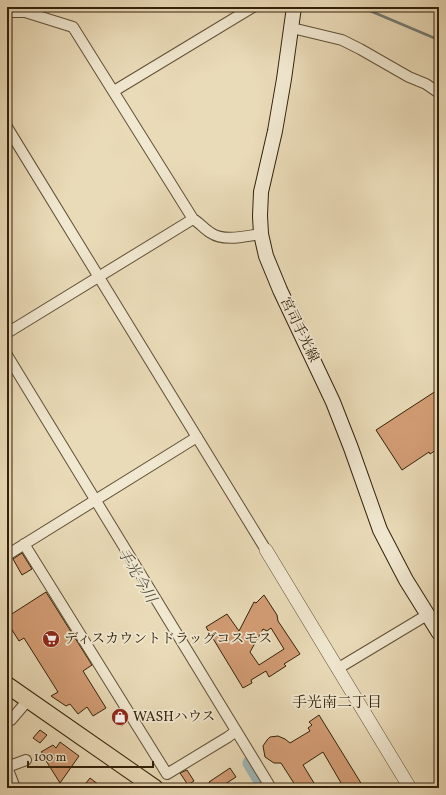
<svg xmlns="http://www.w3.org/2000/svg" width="446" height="795" font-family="Vollkorn,'Noto Serif JP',serif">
  <rect width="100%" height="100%" fill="#eadbb8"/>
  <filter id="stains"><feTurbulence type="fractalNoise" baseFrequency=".005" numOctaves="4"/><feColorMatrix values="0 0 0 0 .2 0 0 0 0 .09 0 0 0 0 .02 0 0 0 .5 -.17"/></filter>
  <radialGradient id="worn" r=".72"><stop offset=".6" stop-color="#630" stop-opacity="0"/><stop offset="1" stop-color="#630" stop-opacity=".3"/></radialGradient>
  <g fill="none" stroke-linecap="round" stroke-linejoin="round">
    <path stroke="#737c74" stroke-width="2.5" d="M 361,7 L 439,40"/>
    <path stroke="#9eb8ba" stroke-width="15" d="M 250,763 L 265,788"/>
  </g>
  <path fill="#d49d75" stroke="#32210a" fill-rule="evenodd" d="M 439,389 L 439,448 L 430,454 L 429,452 L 402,470 L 376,430 Z
    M 22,553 L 32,569 L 22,575 L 13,559 Z
    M 46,592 L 92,665 L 83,671 L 106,708 L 93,716 L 87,707 L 78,714 L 70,704 L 66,706 L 51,696 L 58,692 L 24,638 L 19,641 L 7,622 L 7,617 Z
    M 264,595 L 277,615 L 278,621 L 300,654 L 284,664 L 286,666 L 269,677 L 266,671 L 251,680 L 252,683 L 243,688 L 206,627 L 227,614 L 239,631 L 254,602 L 256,603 ZM 271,628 L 284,649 L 259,665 L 250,652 L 263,629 L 267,631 Z
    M 119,709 L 127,722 L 121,726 L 113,713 Z
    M 319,715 L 364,788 L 344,788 L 323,752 L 303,765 L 317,788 L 297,788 L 281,763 L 274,763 L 265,757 L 263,746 L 267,740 L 270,737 L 278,736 L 285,739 L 290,743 L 310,731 L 308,728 L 312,725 L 309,722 Z
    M 40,730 L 47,735 L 40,743 L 33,738 Z
    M 60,742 L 79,756 L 60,783 L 43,756 L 44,754 L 41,752 L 53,745 L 56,748 Z
    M 230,768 L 236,777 L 219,788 L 213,788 L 209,782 Z
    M 187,770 L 194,781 L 188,785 L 180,773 Z
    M 90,778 L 103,788 L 82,788 Z"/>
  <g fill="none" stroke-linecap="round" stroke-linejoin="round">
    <defs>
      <path id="minor" d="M 7,12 L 25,12 L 73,27 L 193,219 C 200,223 204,229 211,233 C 224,242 246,236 261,234
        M 292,28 L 342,40 L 360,49 L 409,77 L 426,84 L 439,93
        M 114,91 L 253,7
        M 7,127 L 266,550
        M 7,333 L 193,219
        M 7,355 L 271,788
        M 24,544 L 167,774 L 228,737 L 236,731
        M 7,555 L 197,437
        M 337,669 L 427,615
        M 7,721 L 11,720 L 28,700
        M 7,767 L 15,788
        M 7,767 L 26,760"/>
      <path id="tertiary" d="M 266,550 L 410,788"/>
      <path id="secondary" d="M 294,7 L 284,79 L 275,131 L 261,192 L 260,216 L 261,234 L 266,256 L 280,290 L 333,402 L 351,448 L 380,530 L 406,580 L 439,633"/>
      <path id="primary" d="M 7,685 L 155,788"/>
    </defs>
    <use href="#minor" stroke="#605036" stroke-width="12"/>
    <use href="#tertiary" stroke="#605036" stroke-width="14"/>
    <use href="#secondary" stroke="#32210a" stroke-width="16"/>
    <use href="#primary" stroke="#32210a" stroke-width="18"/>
    <use href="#minor" stroke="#f1e8d1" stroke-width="10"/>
    <use href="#tertiary" stroke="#f1e8d1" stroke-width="13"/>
    <use href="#secondary" stroke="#f1e8d1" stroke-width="14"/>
    <use href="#primary" stroke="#eadbb8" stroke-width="16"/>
  </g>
  <defs>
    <symbol id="supermarket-disc" viewBox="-11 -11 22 22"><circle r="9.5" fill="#8f2418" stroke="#f1e8d1"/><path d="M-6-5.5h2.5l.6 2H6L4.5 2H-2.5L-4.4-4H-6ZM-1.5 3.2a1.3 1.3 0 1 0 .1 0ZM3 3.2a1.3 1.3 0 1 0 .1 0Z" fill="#fff"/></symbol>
    <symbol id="shop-disc" viewBox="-11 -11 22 22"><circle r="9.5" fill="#8f2418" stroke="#f1e8d1"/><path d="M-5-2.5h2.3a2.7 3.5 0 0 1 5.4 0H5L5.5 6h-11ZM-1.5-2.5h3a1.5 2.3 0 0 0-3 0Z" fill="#fff"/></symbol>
  </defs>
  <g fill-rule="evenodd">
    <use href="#supermarket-disc" x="41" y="629" width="20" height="20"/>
    <use href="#shop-disc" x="110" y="707" width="20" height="20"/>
  </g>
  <g text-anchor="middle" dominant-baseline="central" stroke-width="3.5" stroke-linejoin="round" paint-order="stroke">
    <g font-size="14" fill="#32210a" stroke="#f1e8d1">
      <text transform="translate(299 330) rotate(64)">宮司手光線</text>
    </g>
    <g font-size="14" fill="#32210a" stroke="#f1e8d1" text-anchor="start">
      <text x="64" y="639">ディスカウントドラッグコスモス</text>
      <text x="133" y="717">WASHハウス</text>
    </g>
    <g font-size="15" font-style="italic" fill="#524e3f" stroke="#f1e8d1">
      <text transform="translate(136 576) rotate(59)">手光今川</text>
    </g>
    <g font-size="15" fill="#32210a" stroke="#f1e8d1">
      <text x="337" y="703">手光南二丁目</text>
    </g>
  </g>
  <rect width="446" height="795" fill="none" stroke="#eadbb8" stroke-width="24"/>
  <rect x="8" y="8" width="430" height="779" fill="none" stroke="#32210a" stroke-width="2"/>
  <rect x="12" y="12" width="422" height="771" fill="none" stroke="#32210a"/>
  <path d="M28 761v6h125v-6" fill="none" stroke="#32210a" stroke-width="2"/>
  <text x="34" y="761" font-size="12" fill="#32210a" stroke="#f1e8d1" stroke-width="3" paint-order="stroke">100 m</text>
  <rect width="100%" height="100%" filter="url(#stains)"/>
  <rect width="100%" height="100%" fill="url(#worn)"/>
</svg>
